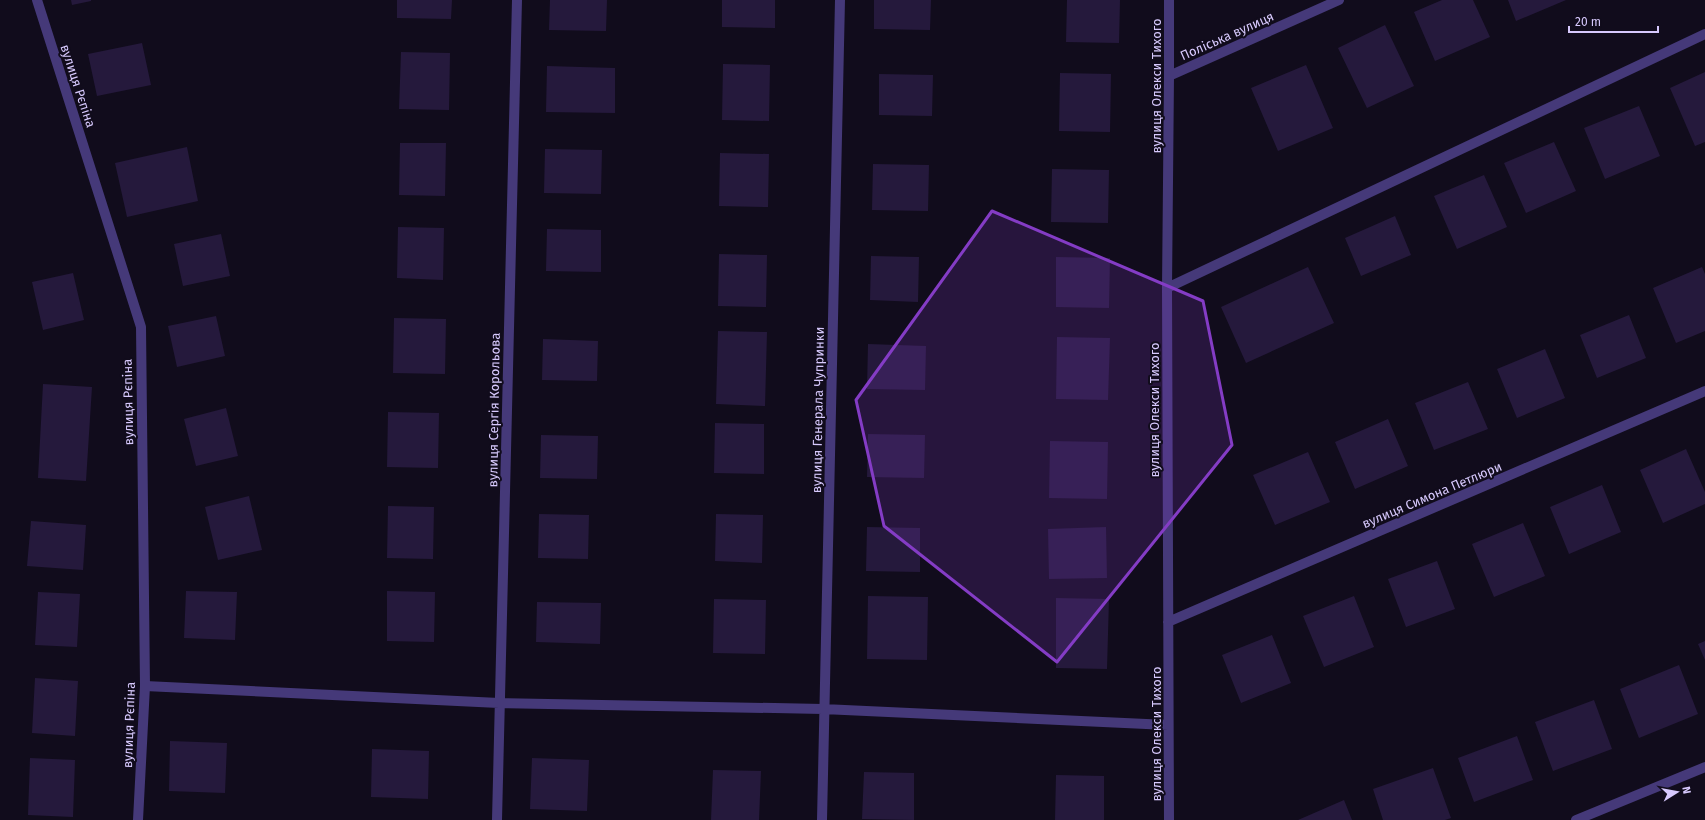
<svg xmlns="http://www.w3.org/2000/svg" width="1705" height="820" font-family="'Fira Sans',sans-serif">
  <rect width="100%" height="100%" fill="#110c1c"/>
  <path fill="#25193c" d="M 71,0 L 91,0 L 91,1 L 72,5 Z
    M 397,0 L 452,0 L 451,19 L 397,18 Z
    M 550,0 L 607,0 L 606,31 L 549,30 Z
    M 722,0 L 775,0 L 775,28 L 722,27 Z
    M 874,0 L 931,0 L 930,30 L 874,29 Z
    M 1067,0 L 1120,0 L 1119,43 L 1066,42 Z
    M 1442,0 L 1473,0 L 1490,37 L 1435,61 L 1414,12 Z
    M 1508,0 L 1566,0 L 1516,21 Z
    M 1385,25 L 1414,86 L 1367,108 L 1338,48 Z
    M 142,43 L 151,85 L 97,96 L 88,54 Z
    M 401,52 L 450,53 L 449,110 L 399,109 Z
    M 723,64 L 770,65 L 769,121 L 722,120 Z
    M 1306,65 L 1333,128 L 1278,151 L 1251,88 Z
    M 547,66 L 615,68 L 615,113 L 546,112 Z
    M 1705,72 L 1705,142 L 1695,146 L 1670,88 Z
    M 1060,73 L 1111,74 L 1110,132 L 1059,131 Z
    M 879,74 L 933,75 L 932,116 L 879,115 Z
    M 1639,106 L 1660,156 L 1605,179 L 1584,128 Z
    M 1554,142 L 1576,191 L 1526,213 L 1504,163 Z
    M 400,143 L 446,143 L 445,196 L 399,195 Z
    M 187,147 L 198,201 L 127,217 L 115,163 Z
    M 545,149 L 602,150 L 601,194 L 544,193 Z
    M 720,153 L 769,154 L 768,207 L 719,206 Z
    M 873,164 L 929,165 L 928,211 L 872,210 Z
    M 1052,169 L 1109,170 L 1108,223 L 1051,222 Z
    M 1484,175 L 1507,227 L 1457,249 L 1434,196 Z
    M 1395,216 L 1411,255 L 1361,276 L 1345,238 Z
    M 398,227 L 444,228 L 443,280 L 397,278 Z
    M 547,229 L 601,230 L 601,272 L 546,271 Z
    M 221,234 L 230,276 L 183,286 L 174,244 Z
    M 719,254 L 767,255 L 766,307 L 718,306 Z
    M 871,256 L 919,257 L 918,302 L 870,300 Z
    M 1056,257 L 1110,258 L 1109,308 L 1056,307 Z
    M 1308,267 L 1334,323 L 1246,363 L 1221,307 Z
    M 1702,267 L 1705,274 L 1705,331 L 1676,343 L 1653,288 Z
    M 73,273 L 84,320 L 43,330 L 32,282 Z
    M 1629,315 L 1646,358 L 1597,378 L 1580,335 Z
    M 216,316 L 225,356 L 177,367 L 168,326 Z
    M 394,318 L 446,319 L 445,374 L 393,373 Z
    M 718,331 L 767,332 L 765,406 L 716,404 Z
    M 1057,337 L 1110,338 L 1108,400 L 1056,399 Z
    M 543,339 L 598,341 L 597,381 L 542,380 Z
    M 868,344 L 926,346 L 925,390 L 867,389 Z
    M 1545,349 L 1565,398 L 1517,418 L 1497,369 Z
    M 1468,382 L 1488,429 L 1434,450 L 1415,403 Z
    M 43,384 L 92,387 L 86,481 L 38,478 Z
    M 226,408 L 238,456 L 196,466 L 184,419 Z
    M 388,412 L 439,413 L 438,468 L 387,467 Z
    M 1388,419 L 1408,466 L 1355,489 L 1335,442 Z
    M 715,423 L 764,424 L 764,474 L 714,473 Z
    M 868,434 L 925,435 L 924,478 L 867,477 Z
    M 541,435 L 598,436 L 597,479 L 540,478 Z
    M 1050,441 L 1108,442 L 1107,499 L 1049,498 Z
    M 1686,449 L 1705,492 L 1705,504 L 1663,523 L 1640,470 Z
    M 1308,452 L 1330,502 L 1275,525 L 1253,475 Z
    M 1602,485 L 1621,532 L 1569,554 L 1550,507 Z
    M 249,496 L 262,550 L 218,560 L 205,507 Z
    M 388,506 L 434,507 L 433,559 L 387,558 Z
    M 539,514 L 589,515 L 588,559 L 538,558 Z
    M 716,514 L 763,515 L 762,563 L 715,561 Z
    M 31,521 L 86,525 L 83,570 L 27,566 Z
    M 1523,523 L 1545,576 L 1494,597 L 1472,544 Z
    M 867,527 L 920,528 L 920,572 L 866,571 Z
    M 1106,527 L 1107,578 L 1049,579 L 1048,529 Z
    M 1437,561 L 1455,609 L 1406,627 L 1388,579 Z
    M 186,591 L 237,592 L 235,640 L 184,638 Z
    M 387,591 L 435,592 L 434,642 L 387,641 Z
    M 38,592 L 80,594 L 77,647 L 35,645 Z
    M 868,596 L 928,597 L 927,660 L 867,659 Z
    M 1354,596 L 1374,647 L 1324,667 L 1303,616 Z
    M 1056,598 L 1109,599 L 1107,669 L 1056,668 Z
    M 714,599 L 766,600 L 765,654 L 713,653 Z
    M 537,602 L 601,603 L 600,644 L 536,642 Z
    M 1272,635 L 1291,683 L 1241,703 L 1222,655 Z
    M 1705,641 L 1705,660 L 1698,644 Z
    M 1679,665 L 1698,714 L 1639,738 L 1620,689 Z
    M 35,678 L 78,681 L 75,736 L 32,733 Z
    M 1594,700 L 1612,749 L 1553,771 L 1535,722 Z
    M 1517,736 L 1533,780 L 1474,802 L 1458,758 Z
    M 170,741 L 227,743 L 225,793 L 169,791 Z
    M 372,749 L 429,751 L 428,799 L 371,797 Z
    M 30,758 L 75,760 L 73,817 L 28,815 Z
    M 532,758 L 589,760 L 587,811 L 530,809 Z
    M 1433,768 L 1451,818 L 1445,820 L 1383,820 L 1373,789 Z
    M 713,770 L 761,771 L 759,820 L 711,820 Z
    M 864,772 L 914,773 L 914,820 L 862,819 Z
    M 1056,775 L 1104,776 L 1104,820 L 1055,820 Z
    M 1344,800 L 1352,820 L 1298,820 Z"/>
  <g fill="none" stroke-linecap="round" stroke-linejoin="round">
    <path stroke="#453979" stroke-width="10" d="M 37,0 L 141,327 L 145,686 L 138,820
      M 1169,0 L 1169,76 L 1167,288 L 1169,820
      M 1169,76 L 1339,0
      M 1167,288 L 1705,34
      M 1168,622 L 1705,391
      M 145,686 L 499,703 L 823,709 L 1168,725
      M 497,820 L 517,0
      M 822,820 L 840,0
      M 1576,820 L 1705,767"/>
  </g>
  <path fill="#843cc5" fill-opacity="0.2" stroke="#843cc5" stroke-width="3" stroke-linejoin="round" d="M 992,211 L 1203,301 L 1232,445 L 1057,662 L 884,526 L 856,400 Z"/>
  <g text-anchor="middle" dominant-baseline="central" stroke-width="4" stroke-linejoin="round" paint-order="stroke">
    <g font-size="13" fill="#d7c9fd" stroke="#110c1c">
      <text transform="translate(1227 36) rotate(-24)">Поліська вулиця</text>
      <text transform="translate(78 86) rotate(72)">вулиця Рєпіна</text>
      <text transform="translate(1156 86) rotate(-90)">вулиця Олекси Тихого</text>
      <text transform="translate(128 402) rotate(-91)">вулиця Рєпіна</text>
      <text transform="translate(494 410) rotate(-89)">вулиця Сергія Корольова</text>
      <text transform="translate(818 410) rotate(-89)">вулиця Генерала Чупринки</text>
      <text transform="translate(1154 410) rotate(-90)">вулиця Олекси Тихого</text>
      <text transform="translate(1432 495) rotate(-23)">вулиця Симона Петлюри</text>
      <text transform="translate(129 725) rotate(-88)">вулиця Рєпіна</text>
      <text transform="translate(1156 734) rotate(-90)">вулиця Олекси Тихого</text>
    </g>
  </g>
  <g transform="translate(1677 792) rotate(79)" stroke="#110c1c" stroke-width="3" paint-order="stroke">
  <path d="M0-3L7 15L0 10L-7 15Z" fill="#d7c9fd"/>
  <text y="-6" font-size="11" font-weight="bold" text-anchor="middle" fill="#d7c9fd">N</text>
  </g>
  <path d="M1569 26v6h89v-6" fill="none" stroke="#d7c9fd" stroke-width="2"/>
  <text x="1575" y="26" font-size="12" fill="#d7c9fd" stroke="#110c1c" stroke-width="3" paint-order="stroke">20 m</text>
</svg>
